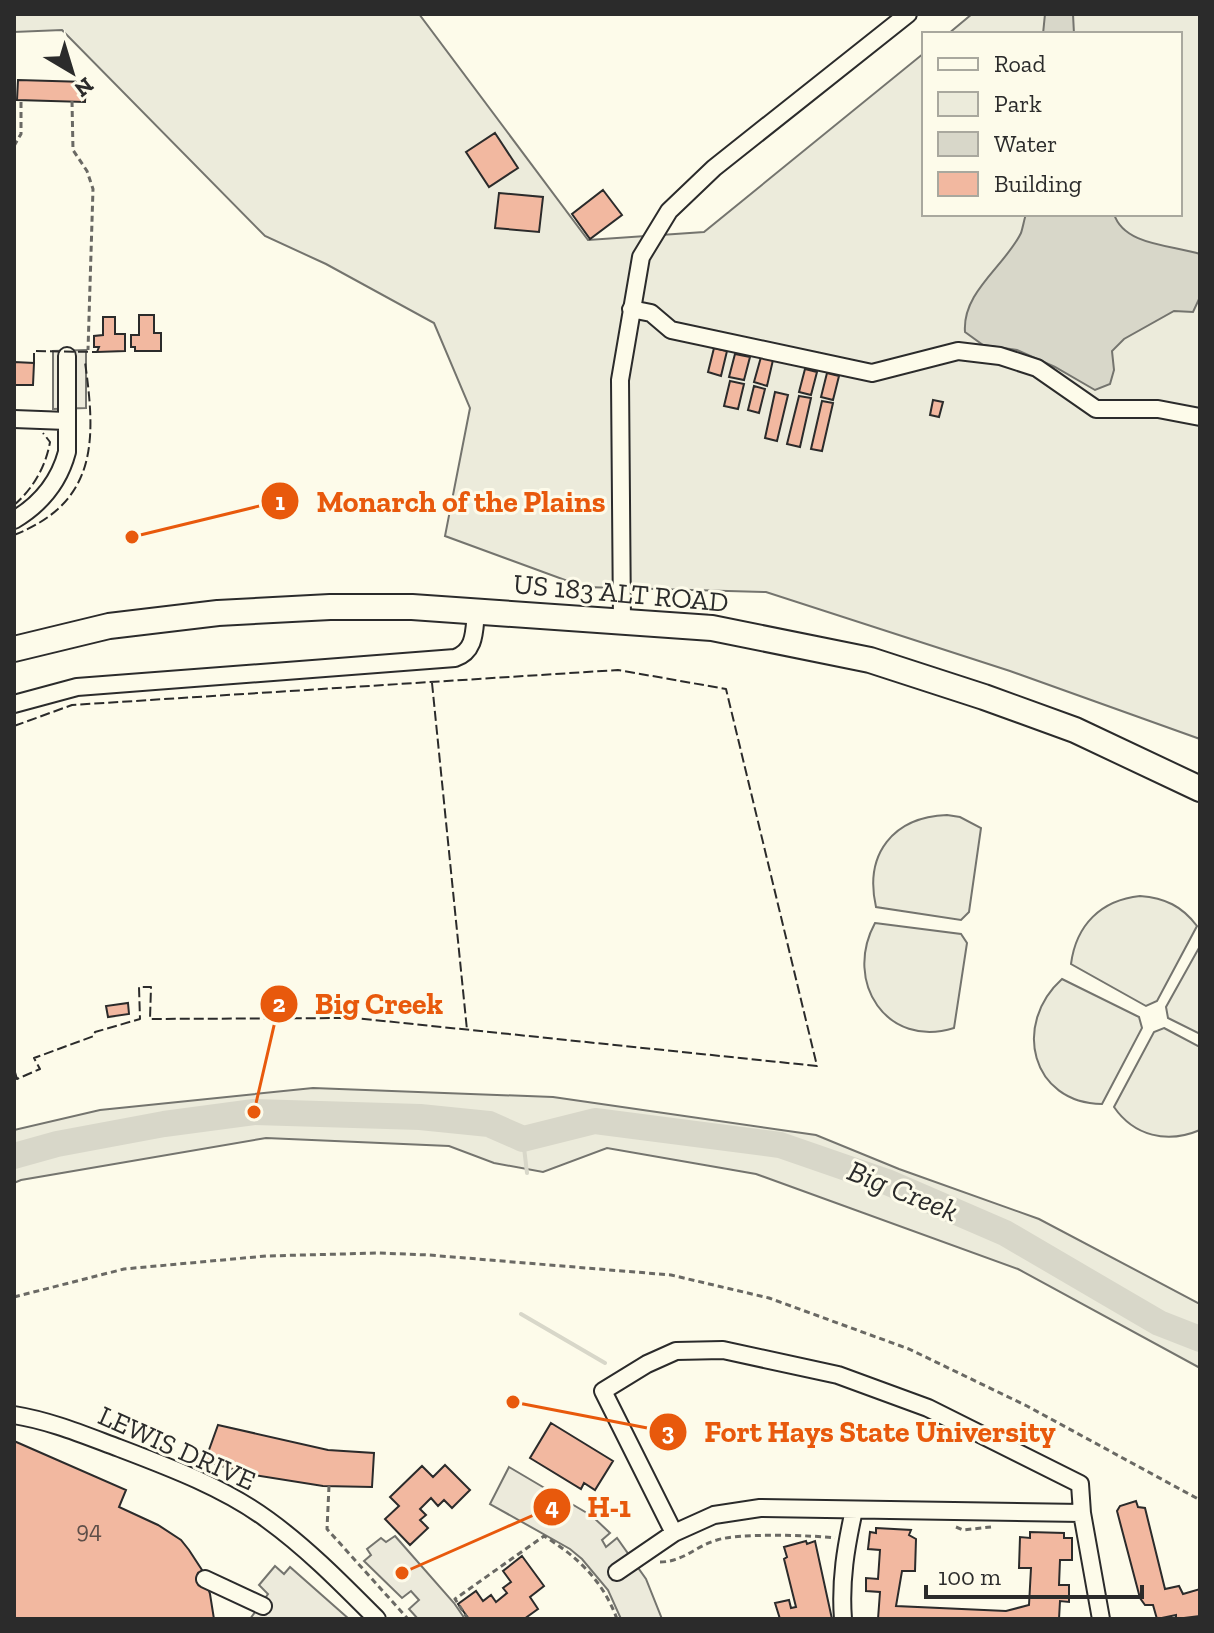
<svg xmlns="http://www.w3.org/2000/svg" width="1214" height="1633" font-family="'Zilla Slab',serif">
  <rect width="100%" height="100%" fill="#fdfbea"/>
  <path fill="#ecebdb" stroke="#74746e" stroke-width="2" d="M 14,14 L 419,14 L 588,240 L 704,232 L 924,53 L 924,214 L 1180,214 L 1180,34 L 948,34 L 972,14 L 1200,14 L 1200,739 L 1010,671 L 766,592 L 584,587 L 445,536 L 470,408 L 434,323 L 326,264 L 265,236 L 62,30 L 14,32 Z
    M 947,815 L 960,817 L 981,828 L 969,912 L 961,920 L 876,907 C 864,854 893,817 947,815 Z
    M 1140,896 C 1165,898 1182,906 1197,926 L 1157,1001 L 1146,1006 L 1071,964 C 1076,925 1101,900 1140,896 Z
    M 875,923 L 961,934 L 967,943 L 954,1028 C 887,1049 843,982 875,923 Z
    M 1200,946 L 1200,1034 L 1168,1018 L 1166,1007 Z
    M 1062,979 L 1139,1017 L 1142,1028 L 1102,1104 C 1031,1103 1012,1024 1062,979 Z
    M 1164,1028 L 1200,1047 L 1200,1130 C 1167,1144 1134,1136 1114,1107 L 1154,1032 Z
    M 313,1088 L 553,1097 L 816,1135 L 899,1169 L 1039,1219 L 1200,1304 L 1200,1368 L 1018,1269 L 756,1174 L 607,1148 L 543,1172 L 494,1163 L 449,1146 L 266,1138 L 21,1180 L 14,1183 L 14,1130 L 100,1110 Z"/>
  <path fill="#eceadb" stroke="#74746e" stroke-width="2" d="M 86,350 L 86,408 L 53,409 L 53,351 Z
    M 509,1467 L 592,1516 L 610,1533 L 602,1540 L 606,1547 L 617,1538 L 646,1579 L 662,1619 L 621,1619 L 608,1590 L 582,1559 L 570,1549 L 490,1504 Z
    M 395,1536 L 454,1603 L 465,1619 L 418,1619 L 409,1609 L 419,1600 L 411,1591 L 402,1598 L 364,1561 L 371,1555 L 367,1549 L 381,1538 L 386,1542 Z
    M 275,1566 L 284,1574 L 290,1567 L 349,1619 L 250,1619 L 268,1594 L 259,1585 Z"/>
  <path fill="#d8d7c9" stroke="#74746e" stroke-width="2" d="M 1045,14 L 1073,14 L 1074,34 L 1043,34 Z
    M 1026,214 L 1114,214 C 1124,246 1173,245 1200,254 L 1200,297 L 1193,312 L 1174,311 L 1124,339 L 1112,351 L 1114,370 L 1110,384 L 1095,390 L 1055,367 L 1017,350 L 983,345 L 965,332 C 962,292 1005,266 1021,233 C 1023,227 1024,220 1026,214 Z"/>
  <g fill="none" stroke-linecap="round" stroke-linejoin="round">
    <path stroke="#d8d7c9" stroke-width="4" d="M 523,1139 L 527,1173
      M 521,1314 L 605,1363"/>
    <path stroke="#d8d7c9" stroke-width="26" d="M 14,1156 L 57,1144 L 164,1124 L 254,1112 L 420,1117 L 489,1124 L 523,1139 L 595,1121 L 780,1145 L 887,1182 L 1005,1233 L 1159,1323 L 1200,1339"/>
  </g>
  <path fill="#f2b8a0" stroke="#2b2b2b" stroke-width="2" d="M 18,80 L 86,82 L 85,102 L 17,100 Z
    M 495,133 L 518,168 L 489,187 L 466,152 Z
    M 603,190 L 622,215 L 590,239 L 572,214 Z
    M 499,193 L 543,197 L 539,232 L 495,228 Z
    M 139,315 L 154,315 L 154,333 L 161,333 L 161,351 L 135,351 L 135,347 L 131,347 L 131,335 L 139,335 Z
    M 103,317 L 115,317 L 115,334 L 125,334 L 125,351 L 97,352 L 99,347 L 94,347 L 94,336 L 103,335 Z
    M 714,348 L 727,351 L 721,376 L 708,372 Z
    M 735,354 L 750,357 L 744,380 L 729,377 Z
    M 761,357 L 773,360 L 767,386 L 754,382 Z
    M 14,362 L 34,363 L 33,385 L 14,385 Z
    M 805,369 L 817,372 L 811,395 L 799,392 Z
    M 827,373 L 839,376 L 833,400 L 821,397 Z
    M 730,381 L 744,384 L 738,409 L 724,406 Z
    M 754,386 L 765,389 L 759,413 L 748,410 Z
    M 775,392 L 788,395 L 777,441 L 765,438 Z
    M 799,396 L 811,398 L 800,447 L 787,444 Z
    M 933,400 L 943,402 L 939,417 L 930,415 Z
    M 822,401 L 833,403 L 822,451 L 811,449 Z
    M 128,1003 L 129,1014 L 108,1017 L 106,1006 Z
    M 551,1423 L 613,1461 L 595,1490 L 584,1483 L 581,1489 L 530,1458 Z
    M 218,1425 L 328,1450 L 374,1453 L 372,1487 L 323,1486 L 248,1474 L 205,1461 Z
    M 14,1441 L 126,1490 L 119,1507 L 158,1525 L 181,1540 L 189,1550 L 202,1570 L 210,1594 L 214,1619 L 14,1619 Z
    M 445,1465 L 470,1490 L 452,1508 L 444,1500 L 438,1506 L 431,1498 L 420,1509 L 426,1515 L 420,1520 L 428,1528 L 410,1545 L 385,1519 L 399,1506 L 390,1497 L 422,1466 L 433,1477 Z
    M 1136,1501 L 1138,1507 L 1145,1508 L 1165,1589 L 1179,1586 L 1183,1594 L 1200,1589 L 1200,1616 L 1176,1619 L 1176,1615 L 1157,1619 L 1153,1605 L 1145,1605 L 1140,1598 L 1117,1511 L 1120,1506 Z
    M 876,1528 L 911,1530 L 909,1535 L 916,1539 L 915,1571 L 902,1571 L 896,1606 L 1006,1611 L 1029,1605 L 1031,1568 L 1019,1568 L 1020,1537 L 1030,1538 L 1030,1532 L 1064,1533 L 1064,1538 L 1072,1538 L 1072,1560 L 1060,1560 L 1059,1585 L 1069,1585 L 1069,1602 L 1060,1601 L 1059,1619 L 878,1619 L 880,1592 L 866,1591 L 866,1578 L 878,1579 L 880,1550 L 868,1549 L 870,1532 L 876,1533 Z
    M 806,1541 L 807,1544 L 815,1541 L 832,1619 L 780,1619 L 775,1603 L 789,1600 L 791,1608 L 796,1607 L 784,1559 L 787,1557 L 784,1547 Z
    M 522,1556 L 544,1586 L 530,1597 L 538,1609 L 524,1619 L 469,1619 L 458,1604 L 476,1591 L 483,1601 L 491,1595 L 496,1602 L 507,1593 L 503,1588 L 511,1582 L 503,1571 Z"/>
  <g fill="none" stroke-linecap="round" stroke-linejoin="round">
    <defs>
      <path id="minor" d="M 631,309 L 651,313 L 671,330 L 872,373 L 958,351 L 1000,356 L 1037,368 L 1096,409 L 1158,409 L 1200,417
        M 14,419 L 67,421
        M 14,520 C 41,504 59,482 67,452 L 67,356
        M 622,622 L 620,380 L 641,257 L 669,211 L 714,168 L 908,14
        M 14,704 L 77,687 L 455,658 C 476,651 474,630 476,612
        M 14,1415 C 51,1421 84,1435 119,1448 C 169,1467 225,1488 268,1520 C 308,1549 342,1584 377,1619
        M 1082,1513 L 760,1508 L 714,1515 L 674,1533 L 603,1391 L 647,1364 L 676,1351 L 723,1350 L 838,1375 L 928,1408 L 1080,1484 L 1082,1513 L 1101,1619
        M 617,1572 L 674,1533
        M 205,1579 L 263,1606
        M 843,1619 C 840,1581 846,1546 854,1510"/>
      <path id="highway" d="M 14,649 L 109,626 L 218,613 L 330,607 L 412,607 L 712,628 L 870,660 L 984,697 L 1075,730 L 1200,789"/>
    </defs>
    <use href="#minor" stroke="#2b2b2b" stroke-width="20"/>
    <use href="#highway" stroke="#2b2b2b" stroke-width="28"/>
    <path stroke="#6a6964" stroke-width="3" stroke-dasharray="6 4" stroke-linecap="butt" d="M 72,101 L 73,150 L 87,171 L 93,189 L 88,350
      M 14,146 L 21,134 L 21,100
      M 14,1297 L 124,1269 L 266,1256 L 379,1253 L 429,1255 L 671,1275 L 769,1298 L 909,1349 L 1027,1406 L 1200,1500
      M 329,1486 L 327,1529 L 408,1619
      M 956,1527 L 963,1530 L 991,1527
      M 660,1562 C 683,1562 696,1546 717,1540 C 738,1533 811,1535 835,1538
      M 468,1619 L 455,1599 L 544,1536 C 578,1557 603,1581 617,1619"/>
    <use href="#minor" stroke="#fdfbea" stroke-width="16"/>
    <use href="#highway" stroke="#fdfbea" stroke-width="24"/>
    <path stroke="#2b2b2b" stroke-width="2" stroke-dasharray="10 4" stroke-linecap="butt" d="M 34,363 L 34,351 L 97,352
      M 14,505 C 33,489 46,466 50,442 L 43,433
      M 14,535 C 98,502 96,440 85,362
      M 432,683 L 467,1030
      M 14,726 L 72,705 L 618,670 L 726,689 L 817,1066 L 355,1018 L 150,1019 L 151,987 L 139,987 L 140,1019 L 95,1032 L 94,1036 L 34,1058 L 40,1069 L 17,1079 L 14,1069"/>
  </g>
  <g text-anchor="middle" dominant-baseline="central" stroke-width="6" stroke-linejoin="round" paint-order="stroke">
    <g font-size="24" fill="#5d4e48">
      <text x="89" y="1529">94</text>
    </g>
    <g font-size="28" fill="#2b2b2b" stroke="#fdfbea">
      <text transform="translate(621 593) rotate(5)">US 183 ALT ROAD</text>
      <text transform="translate(177 1448) rotate(24)">LEWIS DRIVE</text>
    </g>
    <g font-size="30" font-style="italic" fill="#2b2b2b" stroke="#fdfbea">
      <text transform="translate(903 1191) rotate(22)">Big Creek</text>
    </g>
  </g>
  <path fill="none" stroke="#e8590c" stroke-width="3" d="M132 537L280 501M254 1112L279 1004M513 1402L668 1432M402 1573L552 1507"/>
  <g fill="#e8590c" stroke="#fdfbea" stroke-width="3">
    <circle cx="132" cy="537" r="8"/>
    <circle cx="254" cy="1112" r="8"/>
    <circle cx="513" cy="1402" r="8"/>
    <circle cx="402" cy="1573" r="8"/>
    <circle cx="280" cy="501" r="20"/>
    <circle cx="279" cy="1004" r="20"/>
    <circle cx="668" cy="1432" r="20"/>
    <circle cx="552" cy="1507" r="20"/>
  </g>
  <g font-size="24" text-anchor="middle" font-weight="bold" fill="#fff">
    <text x="280" y="510">1</text>
    <text x="279" y="1012">2</text>
    <text x="668" y="1440">3</text>
    <text x="552" y="1515">4</text>
  </g>
  <g font-size="30" text-anchor="middle" font-weight="bold" fill="#e8590c" stroke="#fdfbea" stroke-width="6" stroke-linejoin="round" paint-order="stroke">
    <text x="461" y="512">Monarch of the Plains</text>
    <text x="379" y="1014">Big Creek</text>
    <text x="880" y="1442">Fort Hays State University</text>
    <text x="609" y="1517">H-1</text>
  </g>
  <rect width="1214" height="1633" fill="none" stroke="#2b2b2b" stroke-width="32"/>
  <rect x="922" y="32" width="260" height="184" fill="#fdfbea" stroke="#a9a89e" stroke-width="2"/>
  <rect x="938" y="58" width="40" height="12" fill="#fdfbea" stroke="#a9a89e" stroke-width="2"/>
  <text x="994" y="72" font-size="24" fill="#2b2b2b">Road</text>
  <rect x="938" y="92" width="40" height="24" fill="#ecebdb" stroke="#a9a89e" stroke-width="2"/>
  <text x="994" y="112" font-size="24" fill="#2b2b2b">Park</text>
  <rect x="938" y="132" width="40" height="24" fill="#d8d7c9" stroke="#a9a89e" stroke-width="2"/>
  <text x="994" y="152" font-size="24" fill="#2b2b2b">Water</text>
  <rect x="938" y="172" width="40" height="24" fill="#f2b8a0" stroke="#a9a89e" stroke-width="2"/>
  <text x="994" y="192" font-size="24" fill="#2b2b2b">Building</text>
  <g transform="translate(72 72) rotate(142)" stroke="#fdfbea" stroke-width="6" paint-order="stroke">
  <path d="M0-6L14 30L0 20L-14 30Z" fill="#2b2b2b"/>
  <text y="-12" font-size="22" font-weight="bold" text-anchor="middle" fill="#2b2b2b">N</text>
  </g>
  <path d="M926 1585v12h216v-12" fill="none" stroke="#2b2b2b" stroke-width="4"/>
  <text x="938" y="1585" font-size="24" fill="#2b2b2b" stroke="#fdfbea" stroke-width="6" paint-order="stroke">100 m</text>
</svg>
